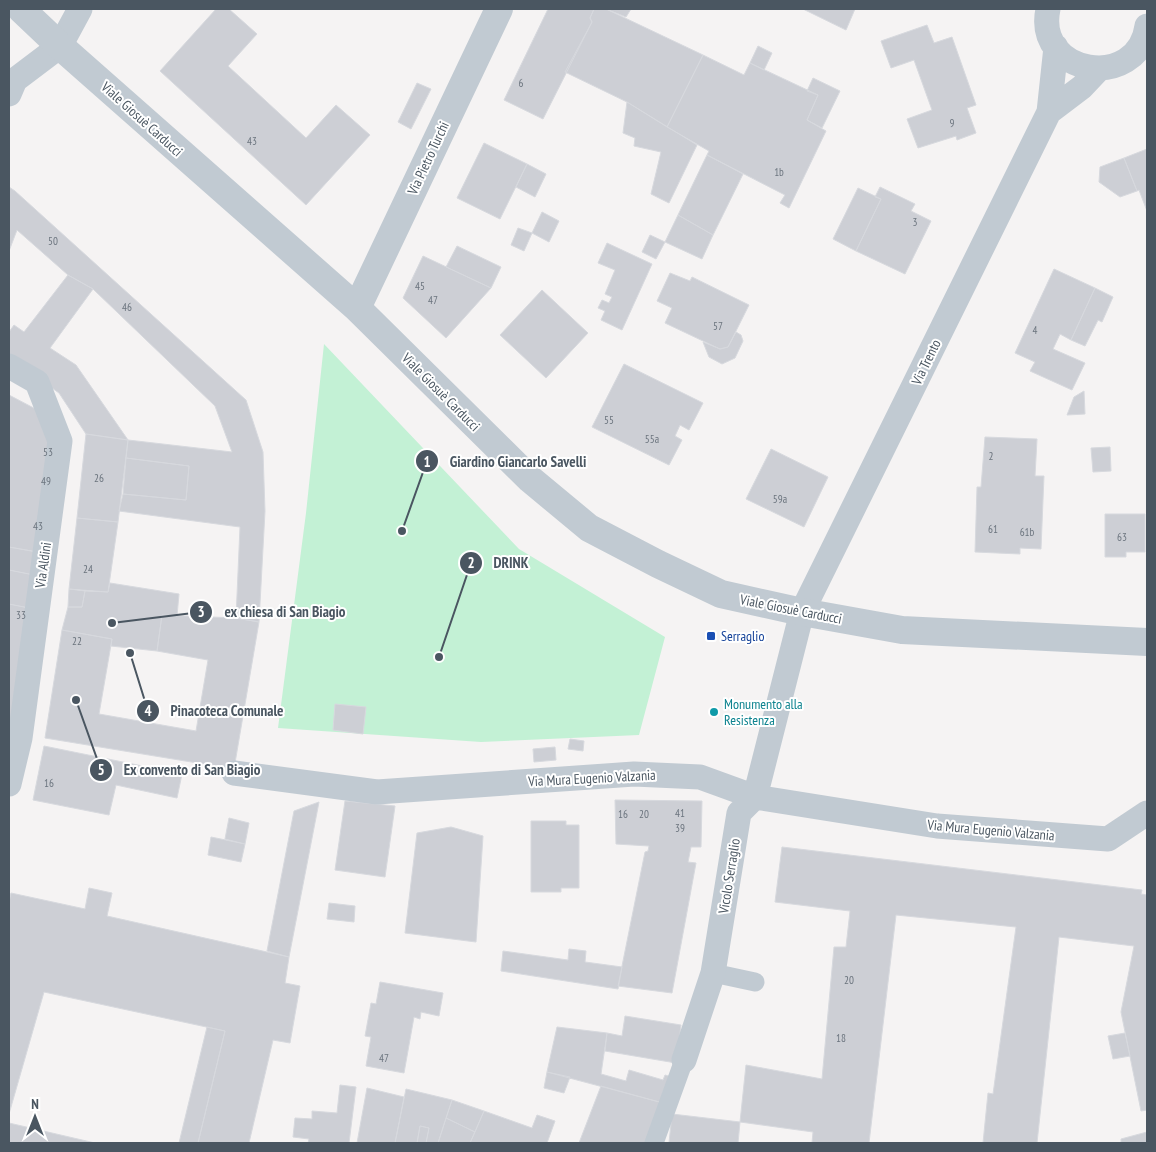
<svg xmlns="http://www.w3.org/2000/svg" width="1156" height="1152" font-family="'PT Sans Narrow',sans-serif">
  <rect width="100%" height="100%" fill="#f5f3f3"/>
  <path fill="#c3f1d5" d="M 324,344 L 519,549 L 665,637 L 639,735 L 481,742 L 278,728 L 306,513 Z"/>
  <path fill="#cdcfd5" stroke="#d7d9de" d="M 216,9 L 229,9 L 257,34 L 228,66 L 306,138 L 336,105 L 370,135 L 306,205 L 160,71 Z
    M 548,9 L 594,9 L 590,18 L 592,22 L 543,119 L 504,100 Z
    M 594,9 L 606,9 L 703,55 L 667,127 L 627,102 L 565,72 L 592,22 L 590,18 Z
    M 606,9 L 631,9 L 626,17 Z
    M 803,9 L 855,9 L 846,30 Z
    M 927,25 L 934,43 L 952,37 L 976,105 L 967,108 L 976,133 L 957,140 L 956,136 L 918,148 L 907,119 L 932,110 L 914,60 L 891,68 L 881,41 Z
    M 758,46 L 772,53 L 764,70 L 750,63 Z
    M 703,55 L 744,75 L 750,63 L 818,95 L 807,120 L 826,131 L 789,208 L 780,203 L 785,195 L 707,155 L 709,151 L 667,127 Z
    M 813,78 L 840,91 L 822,128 L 807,120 L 818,95 L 807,91 Z
    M 417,83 L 431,89 L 411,129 L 398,122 Z
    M 627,102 L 697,145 L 669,203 L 651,194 L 661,152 L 634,146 L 635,138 L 623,133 Z
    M 484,143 L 527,164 L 500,219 L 457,198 Z
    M 1147,149 L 1147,211 L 1139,190 L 1137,191 L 1124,158 Z
    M 707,155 L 743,174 L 713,235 L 678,215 Z
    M 1124,158 L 1137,191 L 1120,197 L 1099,182 L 1100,167 Z
    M 527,164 L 546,174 L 535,197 L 516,187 Z
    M 9,187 L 15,191 L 246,400 L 263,452 L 265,511 L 259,622 L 236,618 L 240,527 L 119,511 L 123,494 L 186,500 L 189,466 L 126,458 L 128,440 L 232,452 L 215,406 L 93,289 L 68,275 L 17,230 L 9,251 Z
    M 880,187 L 915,204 L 911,211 L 931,221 L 905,274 L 856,251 L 881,199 L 875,197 Z
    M 858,188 L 881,199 L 856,251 L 833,239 Z
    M 542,212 L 559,221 L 549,242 L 532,233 Z
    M 678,215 L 713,235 L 702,259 L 665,242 Z
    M 518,228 L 532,233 L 524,251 L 511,245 Z
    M 650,235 L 665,242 L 656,259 L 642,252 Z
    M 607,243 L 652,264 L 622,330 L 601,320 L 605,311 L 598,308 L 602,300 L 609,303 L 612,297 L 605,294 L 615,270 L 598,263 Z
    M 457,246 L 501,267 L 491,288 L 446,267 Z
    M 423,256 L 491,288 L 446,338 L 403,298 Z
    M 1054,269 L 1095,288 L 1071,340 L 1060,334 L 1053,349 L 1085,363 L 1072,390 L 1030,371 L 1035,362 L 1015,353 Z
    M 670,273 L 690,281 L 692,277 L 749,305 L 728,347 L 720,349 L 665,323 L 672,308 L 657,301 Z
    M 68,275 L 93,289 L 50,348 L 76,365 L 128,440 L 86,434 L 59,393 L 9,357 L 9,332 L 14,325 L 24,332 Z
    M 1095,288 L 1113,297 L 1102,322 L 1098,320 L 1085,346 L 1071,340 Z
    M 542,290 L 588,333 L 546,378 L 500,335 Z
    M 736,332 L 741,335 L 743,341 L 735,358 L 722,364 L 709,357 L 703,342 L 720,349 L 728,347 Z
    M 624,364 L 703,403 L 689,430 L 680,425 L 675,436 L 682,440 L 669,465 L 592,427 Z
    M 1084,391 L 1085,414 L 1067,415 L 1074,397 Z
    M 9,395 L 47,415 L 61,446 L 43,553 L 9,547 Z
    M 86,434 L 128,440 L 118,522 L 77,518 Z
    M 985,437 L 1037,439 L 1035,476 L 1044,476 L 1041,549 L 1020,548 L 1020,554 L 975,552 L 977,487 L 981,487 Z
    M 1110,447 L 1111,471 L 1093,472 L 1091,448 Z
    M 771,449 L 828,477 L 804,527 L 746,499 Z
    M 126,458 L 189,466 L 186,500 L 123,494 Z
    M 1105,514 L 1145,514 L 1145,552 L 1126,552 L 1126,557 L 1105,557 Z
    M 77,518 L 118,522 L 108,592 L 69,589 Z
    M 9,547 L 43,553 L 39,576 L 9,570 Z
    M 9,570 L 39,576 L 34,609 L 9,604 Z
    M 110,583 L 179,594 L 177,616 L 162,615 L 157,651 L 111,646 L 112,639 L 62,630 L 68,607 L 82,607 L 85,591 L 108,592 Z
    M 69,589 L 85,591 L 82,607 L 68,607 Z
    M 9,604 L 34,609 L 9,729 Z
    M 162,615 L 236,618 L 259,622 L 234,769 L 45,738 L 62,630 L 112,639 L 99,714 L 196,731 L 208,660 L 157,651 Z
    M 335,704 L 366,707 L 363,734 L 333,730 Z
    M 570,739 L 584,741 L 583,751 L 568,749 Z
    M 44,746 L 182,774 L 177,798 L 116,785 L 109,815 L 33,800 Z
    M 555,747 L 556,760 L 534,762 L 533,749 Z
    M 615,800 L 702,801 L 701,847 L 691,847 L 688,862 L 696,863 L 672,993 L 618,986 L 645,852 L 648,851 L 649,846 L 616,844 Z
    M 345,801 L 395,806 L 385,877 L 335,870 Z
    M 319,802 L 289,957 L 267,951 L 294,811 Z
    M 229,818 L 249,823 L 245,844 L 225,839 Z
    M 531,821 L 566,821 L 566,825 L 579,825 L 579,888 L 561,888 L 561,892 L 531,892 Z
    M 451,827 L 483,836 L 476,942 L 405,933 L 417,833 Z
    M 211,837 L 245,844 L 241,862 L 208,855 Z
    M 782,847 L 1142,890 L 1141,894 L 1147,895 L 1147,1110 L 1141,1111 L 1121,1012 L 1134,946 L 1059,937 L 1037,1143 L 983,1143 L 988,1093 L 993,1094 L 1016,927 L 896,915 L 869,1143 L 812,1143 L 813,1132 L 740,1122 L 746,1065 L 822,1079 L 834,947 L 846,947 L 850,911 L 775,902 Z
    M 89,888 L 112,893 L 107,916 L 289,957 L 285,983 L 300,986 L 290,1043 L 273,1040 L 249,1143 L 198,1143 L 225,1031 L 44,992 L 9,1114 L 9,902 L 11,893 L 85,909 Z
    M 329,903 L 355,906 L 354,922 L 327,919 Z
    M 569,949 L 586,951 L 585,962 L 622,967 L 618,989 L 501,971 L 503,951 L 568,960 Z
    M 380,982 L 443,993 L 439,1016 L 421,1012 L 420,1019 L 414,1017 L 404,1073 L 366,1066 L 371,1037 L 365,1036 L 371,1003 L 376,1004 Z
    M 625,1016 L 681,1025 L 676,1063 L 605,1051 L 607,1033 L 622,1036 Z
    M 207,1027 L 225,1031 L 198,1143 L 179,1143 Z
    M 557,1027 L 607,1033 L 601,1074 L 626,1081 L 629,1070 L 663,1080 L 665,1075 L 672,1077 L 663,1103 L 547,1072 Z
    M 1125,1033 L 1130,1056 L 1113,1059 L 1108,1036 Z
    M 547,1072 L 570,1077 L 564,1093 L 544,1088 Z
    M 340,1085 L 356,1087 L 349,1143 L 308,1143 L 309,1139 L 293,1137 L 295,1118 L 312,1119 L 312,1111 L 337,1113 Z
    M 601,1086 L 663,1103 L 649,1143 L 579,1143 Z
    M 367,1088 L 404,1097 L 395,1143 L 357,1143 Z
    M 406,1089 L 452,1100 L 438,1143 L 426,1143 L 429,1128 L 420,1126 L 417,1143 L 395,1143 Z
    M 452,1100 L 484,1111 L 475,1132 L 446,1118 Z
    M 484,1111 L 532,1128 L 537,1115 L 555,1121 L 547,1143 L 470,1143 Z
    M 672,1114 L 740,1122 L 738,1143 L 669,1143 Z
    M 446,1118 L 475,1132 L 470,1143 L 438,1143 Z
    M 9,1123 L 95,1143 L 9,1143 Z
    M 420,1126 L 429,1128 L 426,1143 L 417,1143 Z
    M 1147,1132 L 1147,1143 L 1121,1143 L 1121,1139 Z"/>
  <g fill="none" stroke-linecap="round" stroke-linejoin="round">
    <path stroke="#c1cad2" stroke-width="19" d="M 713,973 L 755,982
      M 654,1143 L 684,1060"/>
    <path stroke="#c1cad2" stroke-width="25" d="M 1048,9 C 1034,75 1138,92 1147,26
      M 9,94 L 15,80 L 60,46 L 80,9
      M 1049,112 L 1082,87 L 1099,69
      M 9,366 L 37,382 L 60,441 L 20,738 L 9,784
      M 234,773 L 377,792 L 634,774 L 700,777 L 755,797 L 937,826 L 1108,839 L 1147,813
      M 684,1060 L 713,973 L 739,813 L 755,797 L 802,612 L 1049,112 L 1056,47"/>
    <path stroke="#c1cad2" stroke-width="28" d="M 21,9 L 60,46 L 357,308 L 530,479 L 589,528 L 658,564 L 721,594 L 802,612 L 902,630 L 1147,642
      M 357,308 L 499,9"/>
  </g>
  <rect fill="#1a4fb4" stroke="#fff" stroke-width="2" x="706" y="631" width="10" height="10" rx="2.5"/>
  <circle fill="#0f9aa8" stroke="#fff" stroke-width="2" cx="714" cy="712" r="5"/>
  <g text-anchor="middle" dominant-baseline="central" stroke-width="4" stroke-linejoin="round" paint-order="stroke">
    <g font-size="11" fill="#6b747e">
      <text x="521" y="83">6</text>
      <text x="952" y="123">9</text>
      <text x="252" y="141">43</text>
      <text x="779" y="172">1b</text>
      <text x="915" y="222">3</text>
      <text x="53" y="241">50</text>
      <text x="420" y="286">45</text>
      <text x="433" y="300">47</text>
      <text x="127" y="307">46</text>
      <text x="718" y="326">57</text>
      <text x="1035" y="330">4</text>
      <text x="609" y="420">55</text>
      <text x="652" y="439">55a</text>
      <text x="48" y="452">53</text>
      <text x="991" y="456">2</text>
      <text x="99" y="478">26</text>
      <text x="46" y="481">49</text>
      <text x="780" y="499">59a</text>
      <text x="38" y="526">43</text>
      <text x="993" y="529">61</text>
      <text x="1027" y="532">61b</text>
      <text x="1122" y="537">63</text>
      <text x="88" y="569">24</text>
      <text x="21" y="615">33</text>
      <text x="77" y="641">22</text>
      <text x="49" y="783">16</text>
      <text x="680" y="813">41</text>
      <text x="623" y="814">16</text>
      <text x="644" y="814">20</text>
      <text x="680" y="828">39</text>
      <text x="849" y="980">20</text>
      <text x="841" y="1038">18</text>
      <text x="384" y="1058">47</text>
    </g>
    <g font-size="14" fill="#4a5661" stroke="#fff">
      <text transform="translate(142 119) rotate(42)">Viale Giosuè Carducci</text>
      <text transform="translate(428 158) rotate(-65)">Via Pietro Turchi</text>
      <text transform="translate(926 362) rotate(-64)">Via Trento</text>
      <text transform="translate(441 392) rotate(45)">Viale Giosuè Carducci</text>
      <text transform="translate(43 565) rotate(-82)">Via Aldini</text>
      <text transform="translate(791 609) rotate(11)">Viale Giosuè Carducci</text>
      <text transform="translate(592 778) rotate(-3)">Via Mura Eugenio Valzania</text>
      <text transform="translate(991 830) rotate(5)">Via Mura Eugenio Valzania</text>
      <text transform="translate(729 876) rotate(-81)">Vicolo Serraglio</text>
    </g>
    <g font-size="14" fill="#164399" stroke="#fff" text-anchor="start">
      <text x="721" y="636">Serraglio</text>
    </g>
    <g font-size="14" fill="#0d838f" stroke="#fff" text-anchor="start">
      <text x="724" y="704">Monumento alla<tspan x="724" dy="16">Resistenza</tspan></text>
    </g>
  </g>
  <path fill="none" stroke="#4a5661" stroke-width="2" d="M402 531L427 461M439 657L471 563M112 623L201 612M130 653L148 711M76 700L101 770"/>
  <g fill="#4a5661" stroke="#fff" stroke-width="2">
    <circle cx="402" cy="531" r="5"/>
    <circle cx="439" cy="657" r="5"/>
    <circle cx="112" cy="623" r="5"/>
    <circle cx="130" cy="653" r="5"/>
    <circle cx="76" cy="700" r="5"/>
    <circle cx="427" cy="461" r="12"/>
    <circle cx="471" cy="563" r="12"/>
    <circle cx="201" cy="612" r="12"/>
    <circle cx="148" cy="711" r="12"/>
    <circle cx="101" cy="770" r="12"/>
  </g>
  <g font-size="15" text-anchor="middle" font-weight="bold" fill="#fff">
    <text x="427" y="467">1</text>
    <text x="471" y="568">2</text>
    <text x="201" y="617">3</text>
    <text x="148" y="716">4</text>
    <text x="101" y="775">5</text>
  </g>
  <g font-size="15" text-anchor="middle" font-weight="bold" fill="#4a5661" stroke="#fff" stroke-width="4" stroke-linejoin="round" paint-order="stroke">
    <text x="518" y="467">Giardino Giancarlo Savelli</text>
    <text x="511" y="568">DRINK</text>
    <text x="285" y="617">ex chiesa di San Biagio</text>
    <text x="227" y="716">Pinacoteca Comunale</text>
    <text x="192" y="775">Ex convento di San Biagio</text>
  </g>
  <rect width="1156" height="1152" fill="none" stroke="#4a5661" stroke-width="20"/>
  <g transform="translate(35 1117)" stroke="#ffffff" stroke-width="4" paint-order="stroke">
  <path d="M0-4L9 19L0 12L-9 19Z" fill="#4a5661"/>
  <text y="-8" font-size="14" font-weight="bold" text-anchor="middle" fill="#4a5661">N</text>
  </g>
</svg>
